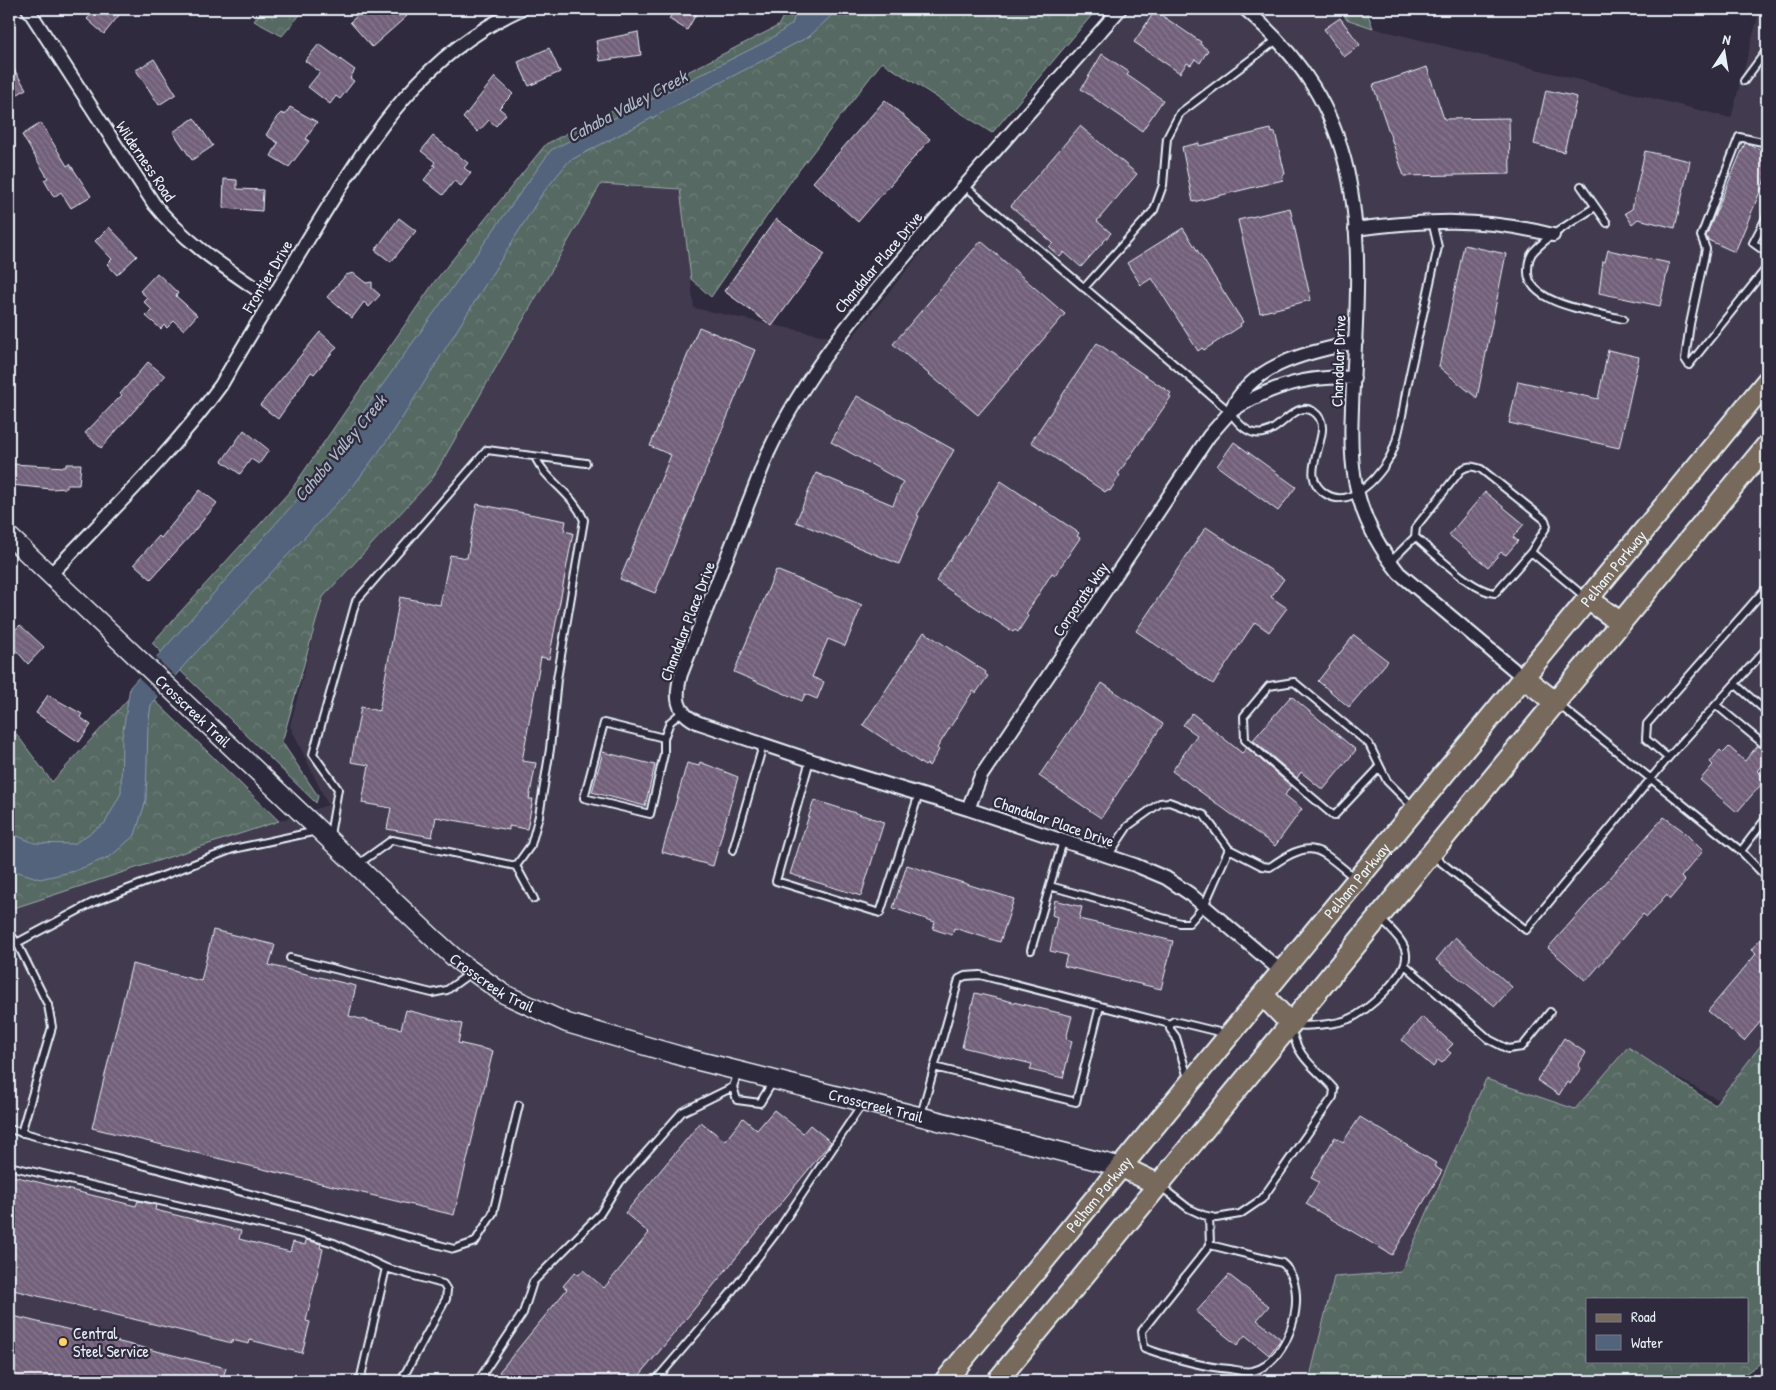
<svg xmlns="http://www.w3.org/2000/svg" width="1776" height="1390" font-family="'Patrick Hand',sans-serif">
  <defs>
    <pattern id="forest-crowns" width="20" height="18" patternUnits="userSpaceOnUse" patternTransform="scale(1.25)"><rect width="20" height="18" fill="#566962"/><path d="M2 6a3 3 0 1 1 6 0M12 15a3 3 0 1 1 6 0" fill="none" stroke="#6e7f79"/></pattern>
    <pattern id="building-back-hatch" width="6" height="6" patternUnits="userSpaceOnUse" patternTransform="scale(1.25)"><rect width="6" height="6" fill="#72607a"/><path d="M-1 5l2 2M0 0l6 6M5-1l2 2" fill="none" stroke="#86778e"/></pattern>
  </defs>
  <rect width="100%" height="100%" fill="#2f2a3d"/>
  <filter id="ink" filterUnits="userSpaceOnUse"><feTurbulence type="fractalNoise" baseFrequency=".02" numOctaves="2"/><feDisplacementMap in="SourceGraphic" scale="10" xChannelSelector="R" yChannelSelector="G"/><feConvolveMatrix kernelMatrix="1 2 1 2 8 2 1 2 1" color-interpolation-filters="sRGB"/></filter>
  <g filter="url(#ink)">
    <path fill="#433a4f" d="M 1119,9 L 1314,9 L 1373,28 L 1731,118 L 1760,9 L 1767,9 L 1767,1076 L 1740,1111 L 1634,1055 L 1406,1381 L 9,1381 L 9,901 L 14,908 L 328,805 L 290,726 L 323,597 L 432,479 L 602,184 L 680,189 L 694,308 L 849,341 Z"/>
    <path fill="url(#forest-crowns)" stroke="#9fadad" fill-rule="evenodd" d="M 263,9 L 305,9 L 282,36 L 254,21 Z
      M 787,9 L 1097,9 L 992,133 L 882,62 L 793,178 L 711,297 L 691,279 L 680,189 L 601,184 L 432,479 L 323,597 L 282,742 L 318,796 L 316,803 L 152,643 L 291,490 L 435,281 L 546,144 L 778,26 Z
      M 1342,9 L 1366,9 L 1373,28 L 1346,19 Z
      M 140,686 L 279,821 L 14,908 L 9,901 L 9,724 L 52,782 Z
      M 1767,1037 L 1767,1359 L 1734,1381 L 1309,1381 L 1334,1277 L 1401,1272 L 1486,1079 L 1575,1109 L 1628,1047 L 1715,1105 ZM 1587,1299 L 1747,1299 L 1747,1361 L 1587,1361 Z"/>
    <path fill="#52637c" stroke="#8e9cae" d="M 797,9 L 835,9 L 835,12 L 810,36 L 569,161 L 542,194 L 394,431 L 354,485 L 187,662 L 151,705 L 148,726 L 146,800 L 135,835 L 111,856 L 75,871 L 40,879 L 9,869 L 9,825 L 13,834 L 34,843 L 74,844 L 105,823 L 121,793 L 122,737 L 130,687 L 312,483 L 551,150 L 769,40 L 792,24 Z"/>
    <path fill="#2f2a3d" d="M 154,656 L 177,678 L 160,698 L 136,675 Z"/>
    <path fill="url(#building-back-hatch)" stroke="#e8f1f8" d="M 96,9 L 124,9 L 104,34 L 87,19 Z
      M 377,9 L 400,9 L 407,16 L 372,47 L 350,22 L 364,10 L 369,15 Z
      M 675,9 L 699,9 L 687,30 L 669,19 Z
      M 1155,11 L 1201,42 L 1200,44 L 1208,50 L 1200,63 L 1195,59 L 1191,65 L 1187,63 L 1180,73 L 1134,42 Z
      M 1340,18 L 1360,45 L 1344,57 L 1324,29 Z
      M 638,32 L 641,55 L 600,61 L 596,41 Z
      M 319,44 L 355,70 L 350,78 L 354,81 L 340,99 L 336,96 L 330,104 L 308,87 L 320,72 L 305,61 Z
      M 549,48 L 560,72 L 529,86 L 518,62 Z
      M 1102,54 L 1129,72 L 1127,75 L 1163,100 L 1142,131 L 1081,89 Z
      M 154,59 L 176,94 L 159,105 L 136,70 Z
      M 9,61 L 26,89 L 9,100 Z
      M 1427,67 L 1444,119 L 1509,118 L 1510,174 L 1404,176 L 1373,85 Z
      M 495,77 L 513,94 L 499,108 L 506,114 L 496,126 L 489,120 L 478,132 L 463,118 Z
      M 1546,90 L 1577,97 L 1564,152 L 1534,144 Z
      M 885,100 L 930,139 L 858,222 L 813,182 Z
      M 290,107 L 317,122 L 306,139 L 309,141 L 289,167 L 271,156 L 278,143 L 266,135 L 277,117 L 281,113 L 285,115 Z
      M 194,118 L 213,146 L 192,160 L 173,132 Z
      M 41,123 L 67,166 L 70,164 L 91,196 L 71,208 L 61,192 L 54,197 L 44,180 L 48,178 L 22,135 Z
      M 1080,126 L 1137,174 L 1097,221 L 1111,233 L 1081,267 L 1064,252 L 1060,257 L 1049,247 L 1053,243 L 1011,206 Z
      M 1271,129 L 1272,133 L 1275,132 L 1285,174 L 1282,175 L 1283,180 L 1193,202 L 1182,147 L 1199,143 L 1199,146 Z
      M 433,136 L 468,163 L 464,168 L 471,173 L 461,186 L 454,181 L 443,195 L 424,180 L 435,166 L 433,165 L 435,162 L 421,151 Z
      M 1745,143 L 1767,152 L 1767,175 L 1735,252 L 1708,240 L 1706,236 Z
      M 1645,151 L 1690,161 L 1675,228 L 1638,219 L 1632,224 L 1625,213 L 1632,209 Z
      M 224,179 L 237,180 L 237,189 L 263,190 L 262,211 L 223,208 Z
      M 1290,208 L 1311,300 L 1260,313 L 1238,220 Z
      M 399,218 L 416,231 L 391,262 L 375,250 Z
      M 776,219 L 825,254 L 772,326 L 724,291 Z
      M 109,227 L 137,256 L 117,275 L 107,264 L 112,259 L 95,241 Z
      M 1183,228 L 1243,322 L 1240,324 L 1241,326 L 1204,350 L 1202,348 L 1198,351 L 1152,278 L 1141,285 L 1127,263 Z
      M 981,241 L 1065,314 L 978,415 L 893,344 Z
      M 1464,245 L 1506,254 L 1477,398 L 1439,367 Z
      M 1608,250 L 1669,263 L 1660,306 L 1599,293 L 1603,261 L 1605,262 Z
      M 157,273 L 178,293 L 176,296 L 197,315 L 184,330 L 174,321 L 167,328 L 164,325 L 161,329 L 146,316 L 152,310 L 144,302 L 148,298 L 140,291 Z
      M 353,273 L 366,283 L 372,282 L 372,288 L 380,295 L 369,307 L 364,302 L 352,318 L 327,297 L 346,275 Z
      M 699,327 L 755,350 L 655,593 L 620,579 L 671,455 L 650,446 Z
      M 320,332 L 337,347 L 314,374 L 311,372 L 278,419 L 260,405 Z
      M 1097,343 L 1171,393 L 1169,396 L 1171,397 L 1118,474 L 1120,475 L 1110,491 L 1107,490 L 1105,492 L 1031,442 Z
      M 1608,350 L 1639,357 L 1619,448 L 1509,423 L 1518,381 L 1598,399 Z
      M 148,362 L 165,376 L 101,448 L 85,433 L 122,395 L 120,394 Z
      M 857,396 L 954,450 L 917,515 L 919,516 L 899,564 L 796,522 L 816,473 L 893,505 L 903,482 L 831,442 Z
      M 244,430 L 269,450 L 259,464 L 251,459 L 240,474 L 222,461 Z
      M 1234,442 L 1296,487 L 1278,511 L 1217,466 Z
      M 12,464 L 66,467 L 66,464 L 81,464 L 79,485 L 67,485 L 67,488 L 51,489 L 11,485 Z
      M 1001,481 L 1079,533 L 1077,536 L 1080,538 L 1055,575 L 1052,573 L 1026,614 L 1028,616 L 1018,632 L 1015,630 L 1013,632 L 936,581 Z
      M 200,490 L 217,503 L 190,536 L 151,579 L 134,564 L 159,536 L 161,538 Z
      M 1485,492 L 1524,524 L 1513,537 L 1518,541 L 1506,555 L 1501,552 L 1488,567 L 1449,535 Z
      M 477,504 L 566,521 L 564,531 L 573,533 L 549,659 L 541,657 L 522,761 L 536,763 L 529,799 L 533,799 L 527,829 L 509,826 L 509,830 L 436,817 L 432,837 L 387,829 L 391,808 L 362,803 L 369,765 L 351,762 L 361,707 L 379,711 L 400,597 L 440,605 L 450,555 L 467,558 Z
      M 1206,527 L 1284,579 L 1271,597 L 1287,608 L 1269,632 L 1255,622 L 1213,684 L 1136,631 Z
      M 776,570 L 862,605 L 845,646 L 828,639 L 812,677 L 824,682 L 817,699 L 805,694 L 802,701 L 734,672 Z
      M 20,625 L 44,647 L 28,664 L 9,642 L 9,636 Z
      M 924,632 L 986,672 L 985,674 L 988,676 L 976,693 L 973,691 L 937,748 L 939,750 L 929,766 L 927,764 L 925,766 L 863,725 Z
      M 1354,635 L 1388,661 L 1349,707 L 1318,681 Z
      M 1102,683 L 1163,724 L 1101,818 L 1039,776 Z
      M 48,695 L 82,714 L 80,717 L 91,725 L 79,742 L 36,713 Z
      M 1291,696 L 1356,750 L 1323,790 L 1301,772 L 1297,778 L 1253,740 Z
      M 1192,713 L 1242,753 L 1247,748 L 1291,786 L 1285,795 L 1302,809 L 1275,846 L 1172,771 L 1197,735 L 1183,725 Z
      M 1757,746 L 1767,752 L 1767,758 L 1757,771 L 1766,779 L 1737,812 L 1700,780 L 1713,765 L 1710,762 L 1720,750 L 1723,753 L 1729,747 L 1745,761 Z
      M 603,752 L 655,765 L 645,806 L 592,792 Z
      M 700,762 L 738,777 L 713,866 L 662,852 L 687,763 L 699,766 Z
      M 814,800 L 884,822 L 861,896 L 790,874 Z
      M 1664,817 L 1682,830 L 1703,851 L 1681,877 L 1685,881 L 1670,899 L 1666,895 L 1647,917 L 1643,914 L 1586,981 L 1548,948 Z
      M 907,865 L 1014,899 L 1000,942 L 954,928 L 952,935 L 933,929 L 935,922 L 893,908 Z
      M 1055,900 L 1082,907 L 1079,919 L 1173,941 L 1161,989 L 1064,966 L 1067,955 L 1050,951 L 1057,917 L 1052,915 Z
      M 213,930 L 275,945 L 269,965 L 356,986 L 349,1016 L 401,1029 L 406,1010 L 462,1024 L 458,1043 L 493,1051 L 454,1215 L 92,1128 L 132,964 L 201,981 Z
      M 1455,937 L 1512,987 L 1495,1006 L 1436,960 Z
      M 1760,939 L 1765,943 L 1767,940 L 1767,1014 L 1744,1041 L 1708,1011 L 1756,954 L 1751,950 Z
      M 975,993 L 1072,1016 L 1066,1039 L 1072,1041 L 1063,1078 L 1030,1070 L 1032,1064 L 962,1047 Z
      M 1422,1017 L 1453,1044 L 1447,1050 L 1451,1053 L 1442,1063 L 1438,1060 L 1433,1067 L 1402,1040 Z
      M 1564,1038 L 1586,1053 L 1578,1066 L 1581,1068 L 1570,1084 L 1567,1082 L 1559,1095 L 1537,1080 Z
      M 774,1110 L 803,1133 L 810,1125 L 831,1142 L 635,1381 L 510,1381 L 499,1372 L 567,1289 L 563,1286 L 575,1272 L 579,1275 L 583,1270 L 604,1288 L 649,1233 L 625,1213 L 701,1122 L 725,1141 L 743,1118 L 757,1130 Z
      M 1360,1117 L 1436,1163 L 1434,1166 L 1442,1171 L 1392,1255 L 1306,1204 L 1319,1182 L 1311,1178 L 1335,1137 L 1343,1142 Z
      M 9,1175 L 136,1206 L 138,1201 L 156,1205 L 155,1210 L 241,1231 L 239,1239 L 290,1252 L 293,1242 L 305,1245 L 306,1240 L 321,1244 L 320,1248 L 323,1249 L 306,1321 L 310,1322 L 302,1353 L 250,1340 L 249,1344 L 232,1340 L 232,1343 L 9,1289 Z
      M 1229,1275 L 1269,1306 L 1257,1320 L 1281,1339 L 1269,1355 L 1245,1335 L 1237,1345 L 1196,1312 Z
      M 9,1315 L 226,1368 L 222,1381 L 9,1381 Z"/>
    <g fill="none" stroke-linecap="round" stroke-linejoin="round">
      <defs>
        <path id="lane" d="M 1744,81 L 1767,50
          M 1767,143 L 1739,137 L 1701,236 L 1706,249 L 1690,324 L 1685,359 L 1689,365 L 1767,267
          M 965,186 L 1230,412 C 1269,469 1288,393 1314,412 C 1340,430 1292,473 1326,494 C 1352,511 1385,471 1393,450 C 1401,430 1403,407 1407,387 C 1417,340 1428,293 1438,247 L 1432,221
          M 1581,186 L 1607,223
          M 1595,207 C 1576,220 1553,232 1536,249 C 1530,254 1528,262 1528,270 C 1526,305 1597,312 1623,319
          M 1767,216 L 1753,243 L 1767,253
          M 1084,288 L 1154,210 L 1163,185 L 1167,138 L 1180,113 L 1278,39
          M 1758,458 L 1767,466
          M 1531,552 L 1547,526 L 1545,520 L 1481,469 C 1472,466 1469,465 1461,470 L 1416,527 L 1415,537 C 1435,553 1471,591 1495,593 L 1531,552 L 1585,597
          M 1390,562 L 1415,537
          M 1735,684 L 1767,712
          M 1559,705 L 1741,851 L 1767,878
          M 1716,705 L 1767,747
          M 664,738 L 664,754 L 650,814 L 584,798 L 604,723 L 664,738 L 670,722 L 682,712
          M 1668,758 L 1767,648
          M 810,760 L 776,881 L 880,913 L 919,794
          M 1379,768 L 1334,816 L 1245,740 L 1244,716 L 1269,686 L 1294,682 L 1369,744 L 1387,781 L 1413,807
          M 330,835 L 338,789 L 313,754 L 356,601 L 487,450 L 586,463
          M 733,850 L 763,745
          M 1741,851 L 1767,817
          M 1432,855 L 1526,930 L 1668,758 L 1646,739 L 1647,724 L 1767,587
          M 1108,856 L 1128,826 L 1160,803 L 1169,802 L 1204,815 L 1229,849 L 1262,866 L 1270,867 C 1314,836 1318,849 1355,878
          M 357,865 L 392,840 L 516,866 L 534,899
          M 516,866 L 531,845 L 539,816 L 550,749 L 557,679 L 584,520 C 572,492 547,482 535,457
          M 1050,886 L 1180,923 L 1189,923 L 1204,906 L 1229,849
          M 9,932 L 17,943 L 48,1005 L 52,1027 L 21,1133
          M 9,947 L 94,902 L 233,849 L 317,831
          M 1031,950 L 1063,841
          M 290,958 L 432,993 L 447,990 L 472,972
          M 1405,965 L 1490,1040 L 1508,1049 L 1522,1047 L 1550,1012
          M 1296,1025 C 1307,1027 1338,1024 1349,1019 C 1366,1013 1408,974 1406,955 C 1406,942 1389,928 1380,918
          M 934,1067 L 1076,1102 L 1100,1006
          M 1188,1078 L 1176,1037 L 1170,1029 L 1170,1024 L 1174,1021 L 1227,1034
          M 733,1087 L 737,1100 L 760,1103 L 774,1080
          M 921,1115 L 959,979 L 965,976 L 980,975 L 1170,1024
          M 9,1129 L 454,1249 L 475,1242 L 493,1213 L 519,1105
          M 9,1166 L 314,1237 L 334,1243 L 386,1268 L 360,1381
          M 1160,1186 L 1188,1208 L 1203,1215 L 1216,1218 L 1240,1214 L 1262,1199 L 1333,1097 L 1334,1089 C 1317,1069 1296,1057 1292,1029
          M 1209,1217 L 1210,1245 L 1142,1331 L 1144,1348 C 1172,1358 1201,1367 1230,1369 C 1237,1370 1246,1373 1253,1371 C 1290,1363 1312,1287 1282,1263 L 1210,1245
          M 386,1268 L 443,1284 L 447,1290 L 446,1299 L 401,1381
          M 478,1381 L 523,1313 L 533,1282 L 600,1214 L 620,1182 L 682,1112 L 733,1087 L 738,1072
          M 655,1381 L 729,1295 L 777,1232 L 862,1104"/>
        <path id="street" d="M 28,9 L 154,204 C 186,244 229,270 271,299
          M 1120,9 C 1052,87 982,164 916,243 C 859,310 806,372 768,453 L 681,674 C 675,696 675,713 699,723 L 843,771 L 968,809 L 1135,865 L 1166,878 L 1190,894 L 1282,972
          M 1245,9 C 1364,110 1362,220 1354,365 C 1350,449 1343,503 1399,573 L 1524,678
          M 1355,229 C 1428,220 1481,217 1553,235
          M 1354,378 C 1309,375 1267,387 1230,412 C 1251,363 1308,353 1356,342
          M 51,574 C 109,513 171,454 221,385 C 252,331 285,277 318,223 C 374,133 421,55 521,9
          M 968,809 L 981,776 L 1209,436 L 1230,412"/>
        <g id="secondary">
          <path id="s1" d="M 9,536 L 434,939 L 458,961 L 504,994 L 567,1023 L 691,1059 L 1122,1167"/>
        </g>
        <g id="primary">
          <path d="M 1588,599 L 1621,623"/>
          <path d="M 1524,678 L 1556,703"/>
          <path d="M 1263,995 L 1291,1024"/>
          <path d="M 1122,1167 L 1159,1185"/>
          <path id="s2" d="M 945,1381 L 1767,381"/>
          <path d="M 997,1381 L 1767,445"/>
        </g>
      </defs>
      <use href="#lane" stroke="#e8f1f8" stroke-width="10"/>
      <use href="#street" stroke="#e8f1f8" stroke-width="16"/>
      <use href="#secondary" stroke="#e8f1f8" stroke-width="21"/>
      <use href="#primary" stroke="#e8f1f8" stroke-width="24"/>
      <use href="#lane" stroke="#2f2a3d" stroke-width="6"/>
      <use href="#street" stroke="#2f2a3d" stroke-width="12"/>
      <use href="#secondary" stroke="#2f2a3d" stroke-width="18"/>
      <use href="#primary" stroke="#77695c" stroke-width="20"/>
    </g>
  </g>
  <circle fill="#ffd166" stroke="#2f2a3d" stroke-width="2" cx="63" cy="1342" r="5"/>
  <g text-anchor="middle" dominant-baseline="central" stroke-width="4.5" stroke-linejoin="round" paint-order="stroke">
    <g font-size="16" fill="#e8f1f8" stroke="#2f2a3d">
      <text transform="translate(146 161) rotate(56)">Wilderness Road</text>
      <text transform="translate(878 262) rotate(-50)">Chandalar Place Drive</text>
      <text transform="translate(267 276) rotate(-59)">Frontier Drive</text>
      <text transform="translate(1338 361) rotate(-88)">Chandalar Drive</text>
      <text stroke="none"><textPath href="#s2" startOffset="1052">Pelham Parkway</textPath></text>
      <text transform="translate(1080 599) rotate(-56)">Corporate Way</text>
      <text transform="translate(687 621) rotate(-69)">Chandalar Place Drive</text>
      <text stroke="none"><textPath href="#s1" startOffset="254">Crosscreek Trail</textPath></text>
      <text transform="translate(1054 821) rotate(19)">Chandalar Place Drive</text>
      <text stroke="none"><textPath href="#s2" startOffset="648">Pelham Parkway</textPath></text>
      <text stroke="none"><textPath href="#s1" startOffset="659">Crosscreek Trail</textPath></text>
      <text stroke="none"><textPath href="#s1" startOffset="1064">Crosscreek Trail</textPath></text>
      <text stroke="none"><textPath href="#s2" startOffset="242">Pelham Parkway</textPath></text>
    </g>
    <g font-size="16" fill="#e8f1f8" stroke="#2f2a3d" text-anchor="start">
      <text x="73" y="1333">Central<tspan x="73" dy="18">Steel Service</tspan></text>
    </g>
    <g font-size="18" font-style="italic" fill="#acb8c6" stroke="#2f2a3d">
      <text transform="translate(627 106) rotate(-28)">Cahaba Valley Creek</text>
      <text transform="translate(340 448) rotate(-50)">Cahaba Valley Creek</text>
    </g>
  </g>
  <rect width="1776" height="1390" fill="none" stroke="#2f2a3d" stroke-width="30"/>
  <rect x="15" y="15" width="1746" height="1360" fill="none" stroke="#e8f1f8" stroke-width="2" filter="url(#ink)"/>
  <rect x="1586" y="1298" width="162" height="65" fill="#2f2a3d" stroke="#797a88"/>
  <rect x="1596" y="1314" width="25" height="8" fill="#77695c" stroke="#797a88"/>
  <text x="1631" y="1322" font-size="15" fill="#e8f1f8">Road</text>
  <rect x="1596" y="1335" width="25" height="15" fill="#52637c" stroke="#797a88"/>
  <text x="1631" y="1348" font-size="15" fill="#e8f1f8">Water</text>
  <g transform="translate(1724 52) rotate(12)" stroke="#2f2a3d" stroke-width="4" paint-order="stroke">
  <path d="M0-4L9 19L0 12L-9 19Z" fill="#e8f1f8"/>
  <text y="-8" font-size="14" font-weight="bold" text-anchor="middle" fill="#e8f1f8">N</text>
  </g>
</svg>
